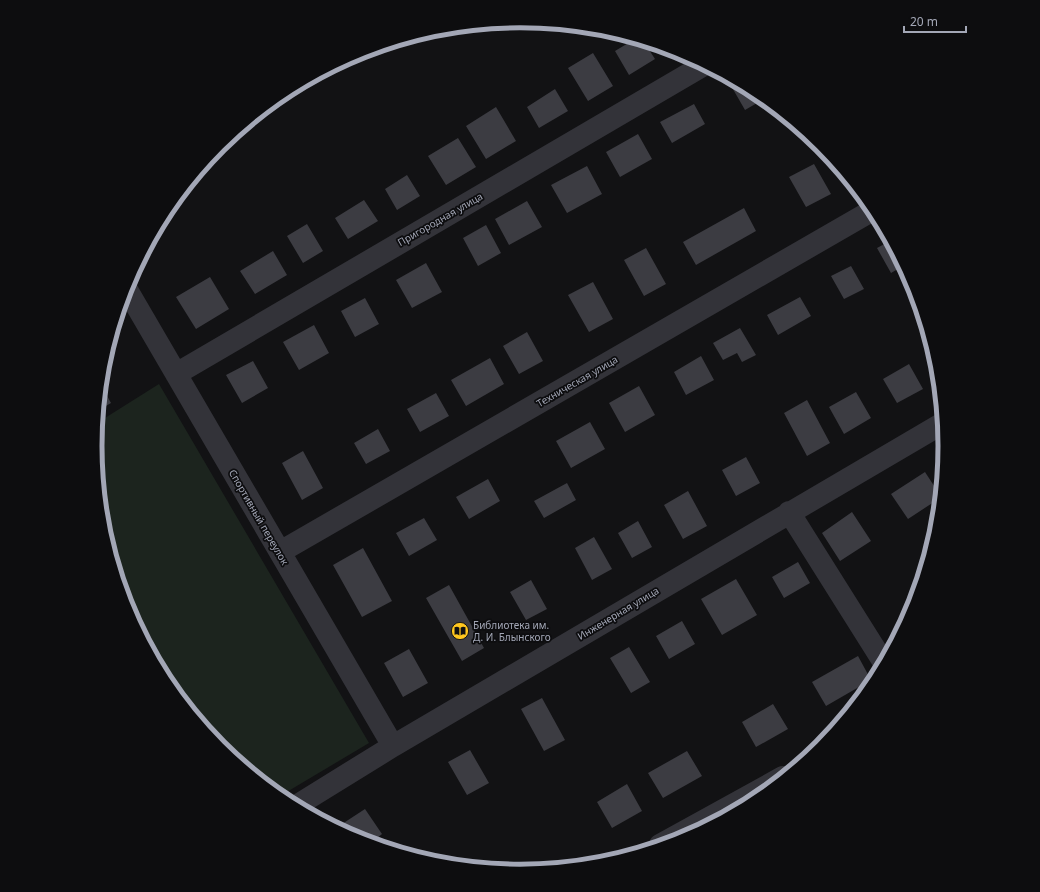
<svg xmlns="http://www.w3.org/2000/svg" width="1040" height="892" font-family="'Noto Sans',sans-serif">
  <rect width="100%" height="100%" fill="#121214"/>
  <path fill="#1c241e" d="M 159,384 L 369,743 L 280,796 L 219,746 L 167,682 L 143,638 L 136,615 L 122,593 L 103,529 L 95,446 L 97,423 Z"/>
  <path fill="#3c3c42" d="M 635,39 L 644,42 L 655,59 L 629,75 L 615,51 Z
    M 593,53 L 613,86 L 588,101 L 568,68 Z
    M 726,77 L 756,93 L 764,99 L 745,110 Z
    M 293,88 L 295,91 L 273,104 L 272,103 L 284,93 Z
    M 555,89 L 568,111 L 539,128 L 527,107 Z
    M 694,104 L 705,124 L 672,143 L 660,122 Z
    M 496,107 L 516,141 L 486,159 L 466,126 Z
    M 638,134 L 652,159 L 620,177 L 606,152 Z
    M 458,138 L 476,167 L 446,185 L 428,156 Z
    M 814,164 L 831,194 L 806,207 L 789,177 Z
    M 587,166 L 602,194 L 567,213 L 551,185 Z
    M 407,175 L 420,196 L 397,210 L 385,189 Z
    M 364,200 L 378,221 L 348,239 L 335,218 Z
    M 527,201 L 542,227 L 509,245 L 495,219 Z
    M 744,208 L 756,231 L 696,265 L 683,242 Z
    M 307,224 L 323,251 L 303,263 L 287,236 Z
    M 486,225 L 501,253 L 478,266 L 463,238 Z
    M 890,241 L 903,266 L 891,273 L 877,248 Z
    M 646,248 L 666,284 L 644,296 L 624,260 Z
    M 273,251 L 287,275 L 255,294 L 240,271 Z
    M 426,263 L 442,292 L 412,308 L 396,280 Z
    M 851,266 L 864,289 L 844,299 L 831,276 Z
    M 210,277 L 229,309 L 196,329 L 176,297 Z
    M 593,282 L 613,319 L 589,332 L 568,295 Z
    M 800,297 L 811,316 L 778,335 L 767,315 Z
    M 365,298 L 379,324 L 355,337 L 341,311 Z
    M 314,325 L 329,353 L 299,370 L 283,342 Z
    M 740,328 L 756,355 L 742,362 L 737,353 L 723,360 L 713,343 Z
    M 527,332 L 543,361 L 519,374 L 503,346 Z
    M 701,356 L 714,380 L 686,395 L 674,372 Z
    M 490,358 L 504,384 L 466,406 L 451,380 Z
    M 253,361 L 268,388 L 242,403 L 226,375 Z
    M 909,364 L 923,389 L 897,403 L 883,379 Z
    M 101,385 L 111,403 L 99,410 L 99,405 Z
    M 639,386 L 655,415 L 625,432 L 609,403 Z
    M 856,392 L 871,418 L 844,434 L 829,407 Z
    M 436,393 L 449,416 L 420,432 L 407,409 Z
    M 807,400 L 830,443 L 807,456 L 784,413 Z
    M 590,422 L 605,449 L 571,468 L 556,441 Z
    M 378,429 L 390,451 L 366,464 L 354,443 Z
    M 303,451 L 323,488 L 302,500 L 282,463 Z
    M 746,457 L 760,483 L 736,496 L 722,470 Z
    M 925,472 L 940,495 L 940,498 L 908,519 L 891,494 Z
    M 488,479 L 500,501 L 469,519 L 456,497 Z
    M 567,483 L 576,500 L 544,518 L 534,501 Z
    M 688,491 L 707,526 L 683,539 L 664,505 Z
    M 852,512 L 871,541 L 840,561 L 822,533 Z
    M 424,518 L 437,540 L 409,556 L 396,533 Z
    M 638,521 L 652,547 L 632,558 L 618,533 Z
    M 594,537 L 612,569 L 592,580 L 575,548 Z
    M 363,548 L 392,601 L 362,617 L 333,565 Z
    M 798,562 L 810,583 L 784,598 L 772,577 Z
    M 736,579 L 757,615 L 722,635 L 701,599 Z
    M 531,580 L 547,609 L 526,620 L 510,592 Z
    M 449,585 L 484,648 L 462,661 L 426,598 Z
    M 682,621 L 695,644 L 669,659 L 656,636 Z
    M 629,647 L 650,682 L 631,693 L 610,658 Z
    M 409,649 L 428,683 L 403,697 L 384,663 Z
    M 858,656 L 871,680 L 826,706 L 812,682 Z
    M 542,698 L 565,740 L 544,751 L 521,709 Z
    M 773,704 L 788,729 L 756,747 L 742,722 Z
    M 470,750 L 489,783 L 467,795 L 448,762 Z
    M 687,751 L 702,776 L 663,798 L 648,773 Z
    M 627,784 L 642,811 L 612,828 L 597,802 Z
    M 365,809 L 382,834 L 376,839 L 381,846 L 357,839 L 348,834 L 342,824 Z"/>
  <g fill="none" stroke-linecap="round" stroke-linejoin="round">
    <path stroke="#333339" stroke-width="22" d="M 126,288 L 393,746
      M 176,374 L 704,65
      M 789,512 L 884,663
      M 280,552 L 873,210
      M 296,806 L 393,746 L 943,423
      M 660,845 L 783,777"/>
  </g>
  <defs>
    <symbol id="library-disc" viewBox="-11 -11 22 22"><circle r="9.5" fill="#ffc71f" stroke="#0d0d0f"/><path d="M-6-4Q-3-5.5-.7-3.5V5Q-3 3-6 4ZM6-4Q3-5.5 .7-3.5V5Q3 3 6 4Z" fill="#111"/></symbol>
  </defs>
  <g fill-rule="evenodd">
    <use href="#library-disc" x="450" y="621" width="20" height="20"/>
  </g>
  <g text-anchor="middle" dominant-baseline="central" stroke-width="3.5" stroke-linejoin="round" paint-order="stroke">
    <g font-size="10" fill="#a3a7b6" stroke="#0d0d0f">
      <text transform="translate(440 219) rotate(-30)">Пригородная улица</text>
      <text transform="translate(577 381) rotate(-30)">Техническая улица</text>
      <text transform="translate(259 517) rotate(60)">Спортивный переулок</text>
      <text transform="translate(618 613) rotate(-31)">Инженерная улица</text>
    </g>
    <g font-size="10" fill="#a3a7b6" stroke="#0d0d0f" text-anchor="start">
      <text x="473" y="625">Библиотека им.<tspan x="473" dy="12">Д. И. Блынского</tspan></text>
    </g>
  </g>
  <path d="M0 0H1040V892H0ZM102 446a418 418 0 1 1 836 0a418 418 0 1 1-836 0Z" fill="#0d0d0f" fill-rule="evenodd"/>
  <path fill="none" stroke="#a3a7b6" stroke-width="5" d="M102 446a418 418 0 1 1 836 0a418 418 0 1 1-836 0Z"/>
  <path d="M904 26v6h62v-6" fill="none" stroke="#a3a7b6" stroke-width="2"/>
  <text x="910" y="26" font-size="12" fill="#a3a7b6" stroke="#0d0d0f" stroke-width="3" paint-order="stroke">20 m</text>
</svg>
